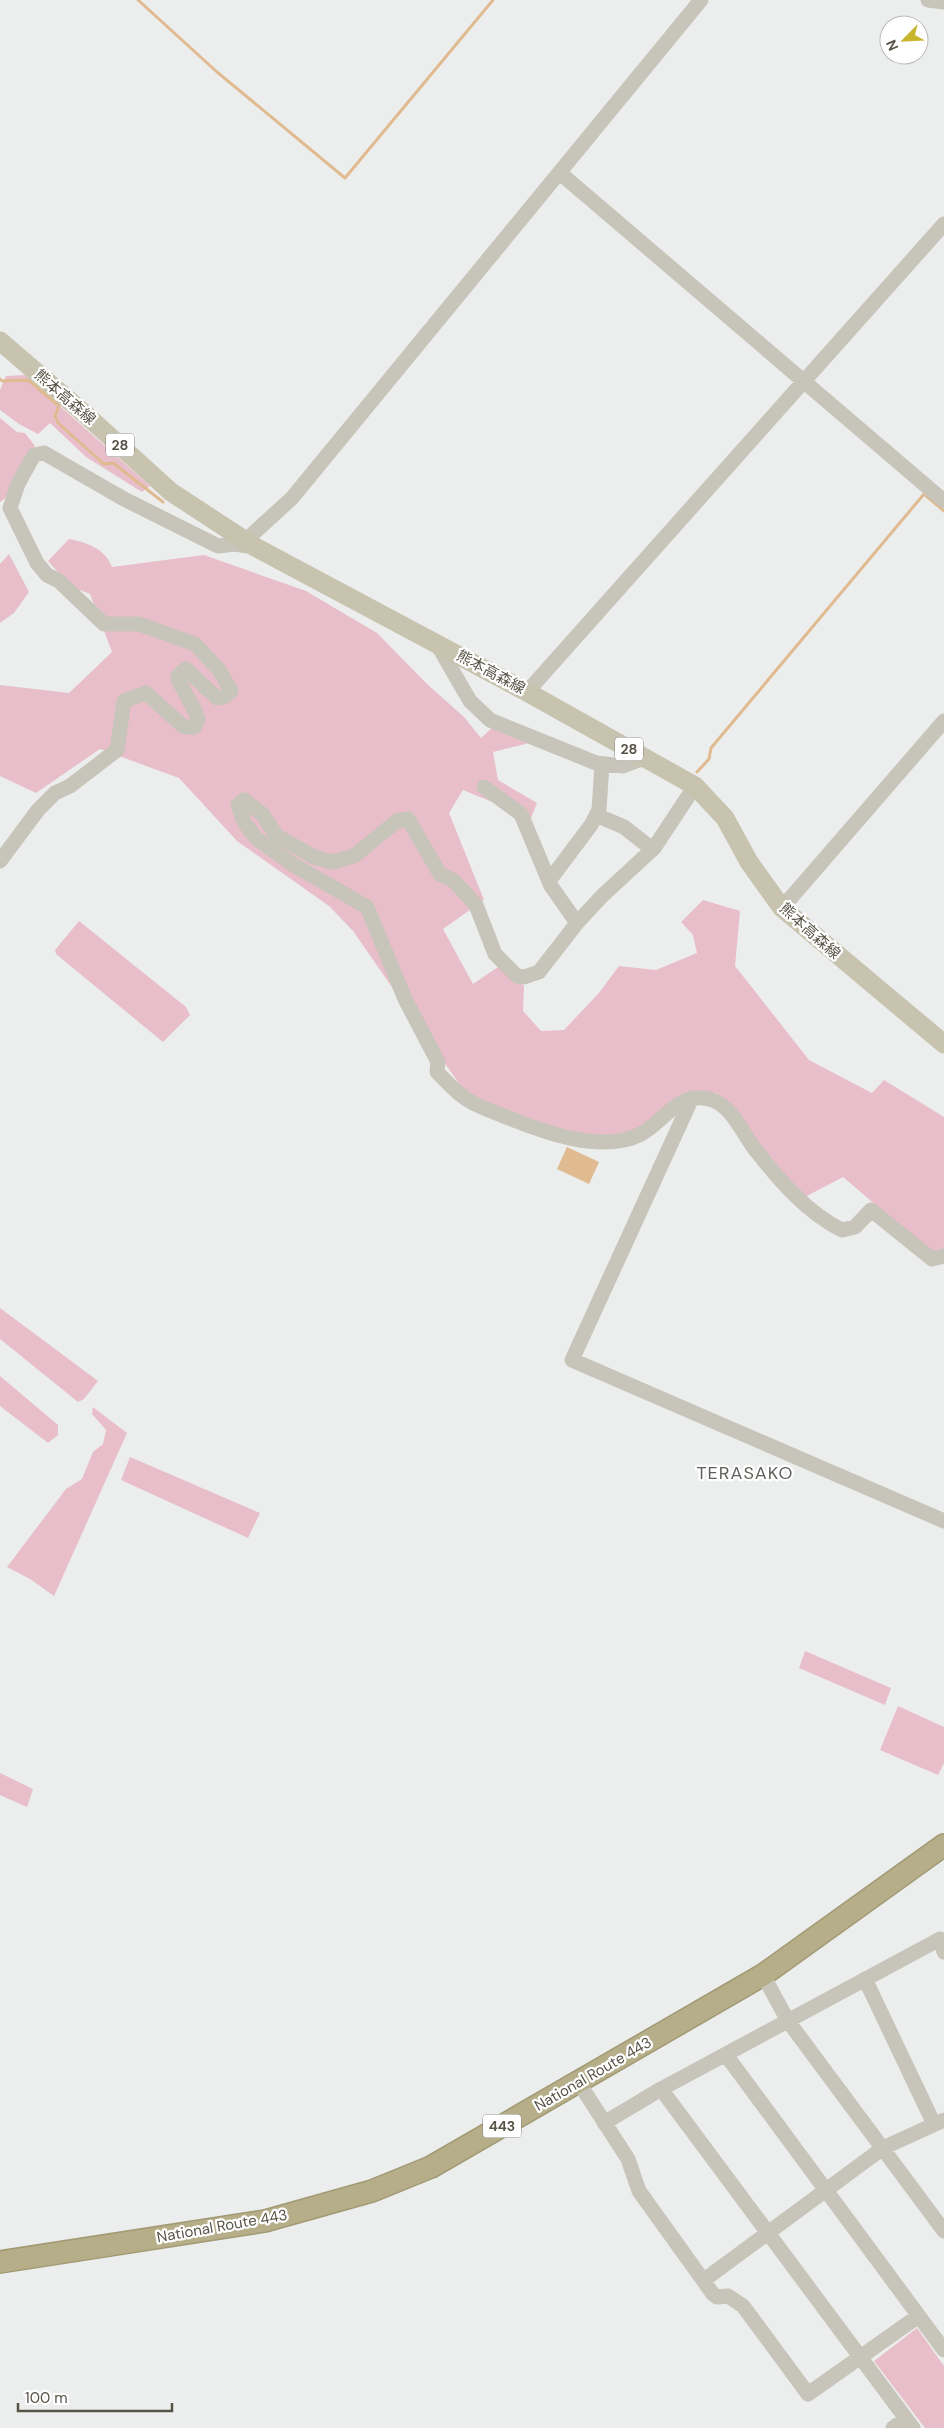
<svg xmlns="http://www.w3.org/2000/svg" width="944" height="2428" font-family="'DM Sans','Noto Sans JP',sans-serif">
  <rect width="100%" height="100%" fill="#eceeee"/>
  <path fill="#e8beca" d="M 25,375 L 150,486 L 142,492 L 86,457 L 50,423 L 38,434 L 19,424 L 0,410 L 0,390 L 6,376 Z
    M 0,418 L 17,432 L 25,433 L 35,446 L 7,497 L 0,502 Z
    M 69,539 C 86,542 106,549 112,567 L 204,555 L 306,591 L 377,633 L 427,684 L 464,717 L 481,738 L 494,726 L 529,743 L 493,752 L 498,780 L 537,803 L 531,818 L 463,790 L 449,813 L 484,900 L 443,929 L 473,984 L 498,967 L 524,986 L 523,1011 L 541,1031 L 564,1030 L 598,994 L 619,966 L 656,970 L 697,953 L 693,935 L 681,922 L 703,900 L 740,911 L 735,966 L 809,1060 L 872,1093 L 884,1080 L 944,1117 L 944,1251 L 932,1253 L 843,1177 L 805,1197 L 756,1144 L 717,1093 L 686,1095 L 643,1125 L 622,1136 L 586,1137 L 531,1124 L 469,1098 L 353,931 L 329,906 L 237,841 L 179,778 L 100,749 L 36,793 L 0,776 L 0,685 L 69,693 L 112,652 L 90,594 L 70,586 L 48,561 Z
    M 9,554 L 29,592 L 14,613 L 0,623 L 0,564 Z
    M 79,921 L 186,1007 L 190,1015 L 163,1042 L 56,954 L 55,950 Z
    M 0,1308 L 98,1381 L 84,1399 L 78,1402 L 0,1339 Z
    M 0,1376 L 58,1425 L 58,1435 L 48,1443 L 0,1406 Z
    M 93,1407 L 127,1433 L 54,1596 L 30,1579 L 7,1567 L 66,1489 L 82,1479 L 93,1452 L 103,1444 L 106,1430 L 92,1414 Z
    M 130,1457 L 260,1513 L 248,1538 L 121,1480 Z
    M 805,1651 L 891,1688 L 885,1705 L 799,1668 Z
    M 898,1706 L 944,1727 L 944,1763 L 938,1775 L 880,1750 Z
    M 0,1773 L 33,1789 L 27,1807 L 0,1795 Z
    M 917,2328 L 944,2366 L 944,2428 L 925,2428 L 874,2361 Z"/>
  <path fill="#e0ba90" d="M 567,1147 L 599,1162 L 589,1184 L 557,1169 Z"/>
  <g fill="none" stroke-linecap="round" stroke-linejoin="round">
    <path stroke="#e0ba90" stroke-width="3" d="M 138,0 L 217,72 L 345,178 L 493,0
      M 0,379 L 2,381 L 28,380 L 59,406 L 55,416 L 58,423 L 104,464 L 113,463 L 163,502
      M 697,772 L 709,759 L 711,748 L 924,494 L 944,511"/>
    <defs>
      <path id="highway" d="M 0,2262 L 265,2221 L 372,2191 L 431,2167 L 763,1975 L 944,1845"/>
    </defs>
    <use href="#highway" stroke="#a19a74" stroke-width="24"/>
    <path stroke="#c7c4b9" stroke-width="15" d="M 928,0 L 944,2
      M 560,173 L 944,501
      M 245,541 L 292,498 L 701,0
      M 437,644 L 470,701 L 490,720 L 596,763 L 623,766 L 644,758
      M 527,692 L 944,224
      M 695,786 L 654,848 L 602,896 L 577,923 L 539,972 L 524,977 L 517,976 L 495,954 L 476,905 L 454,881 L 440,874 L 408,819 L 397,821 L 354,856 L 332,862 L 314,857 L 277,836 L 262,814 L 244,800 L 238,805 L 244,822 L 256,838 L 292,864 L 367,907 L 405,999 L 438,1062 L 437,1072 C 446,1081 456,1093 468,1100 C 477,1106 489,1110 499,1114 C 537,1130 601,1155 641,1134 C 664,1122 678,1091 709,1099 C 731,1104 742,1132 754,1148 C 778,1179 807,1213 842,1230 L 855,1227 L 871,1210 L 932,1259 L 944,1256
      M 484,787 L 521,814 L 551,886 L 577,923
      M 596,815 L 624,827 L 652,849
      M 0,861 L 38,810 L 55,793 L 70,786 L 117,750 L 124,701 L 146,693 L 184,727 L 194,727 L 198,720 L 195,711 L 179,681 L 178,676 L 186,669 L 217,698 L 224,697 L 231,691 L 220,671 L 195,644 L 139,624 L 104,624 L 59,581 L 47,575 L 37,563 L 10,508 L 18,484 L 34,455 L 44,453 L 124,499 L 218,546 L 235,544 L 254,547
      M 549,881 L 591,825 L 599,810 L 602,764
      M 782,908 L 944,721
      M 692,1098 L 572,1360 L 944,1521
      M 763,1975 L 788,2021 L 944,2231
      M 865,1979 L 934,2124
      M 726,2055 L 944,2350
      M 579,2083 L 628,2159 L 639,2191 L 713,2294 L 717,2297 L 728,2296 L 743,2306 L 808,2394 L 917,2317
      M 661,2089 L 913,2428
      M 604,2123 L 661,2089 L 940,1939 L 944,1952
      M 704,2280 L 883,2148 L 944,2120
      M 893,2428 L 906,2419"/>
    <path stroke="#c8c3ae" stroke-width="19" d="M 0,341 L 86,415 L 171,492 L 255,547 L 527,692 L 695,786 L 725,818 L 749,862 L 782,908 L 944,1044"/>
    <use href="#highway" stroke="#b6ae89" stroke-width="21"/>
  </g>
  <g text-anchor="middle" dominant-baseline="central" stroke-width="4.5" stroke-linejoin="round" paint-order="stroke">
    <g fill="#fff" stroke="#89877e" stroke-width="1">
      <rect x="106" y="433.5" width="28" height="23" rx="4"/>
      <rect x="615" y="737.5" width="28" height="23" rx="4"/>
      <rect x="483" y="2114.5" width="38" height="23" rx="4"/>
    </g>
    <g font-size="14" font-weight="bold" fill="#575346">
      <text x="120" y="445">28</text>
      <text x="629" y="749">28</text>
      <text x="502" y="2126">443</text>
    </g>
    <g font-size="15" fill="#575346" stroke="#fff">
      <text transform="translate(65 397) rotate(41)">熊本高森線</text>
      <text transform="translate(491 672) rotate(28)">熊本高森線</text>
      <text transform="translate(810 931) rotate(42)">熊本高森線</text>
      <text transform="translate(593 2074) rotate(-30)">National Route 443</text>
      <text transform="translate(222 2226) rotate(-10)">National Route 443</text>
    </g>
    <g font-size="18" letter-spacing="1" fill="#605f59" stroke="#fff">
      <text x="745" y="1473">TERASAKO</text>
    </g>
  </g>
  <g transform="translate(904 40) rotate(246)"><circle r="24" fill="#ffffff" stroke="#bcbab5"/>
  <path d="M0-4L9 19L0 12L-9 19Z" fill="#c7b52d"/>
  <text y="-8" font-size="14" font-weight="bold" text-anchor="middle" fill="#575346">N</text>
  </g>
  <path d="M18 2403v8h154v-8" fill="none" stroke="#575346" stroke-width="2.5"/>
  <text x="25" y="2403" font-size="15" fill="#575346" stroke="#ffffff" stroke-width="4" paint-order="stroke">100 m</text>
</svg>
